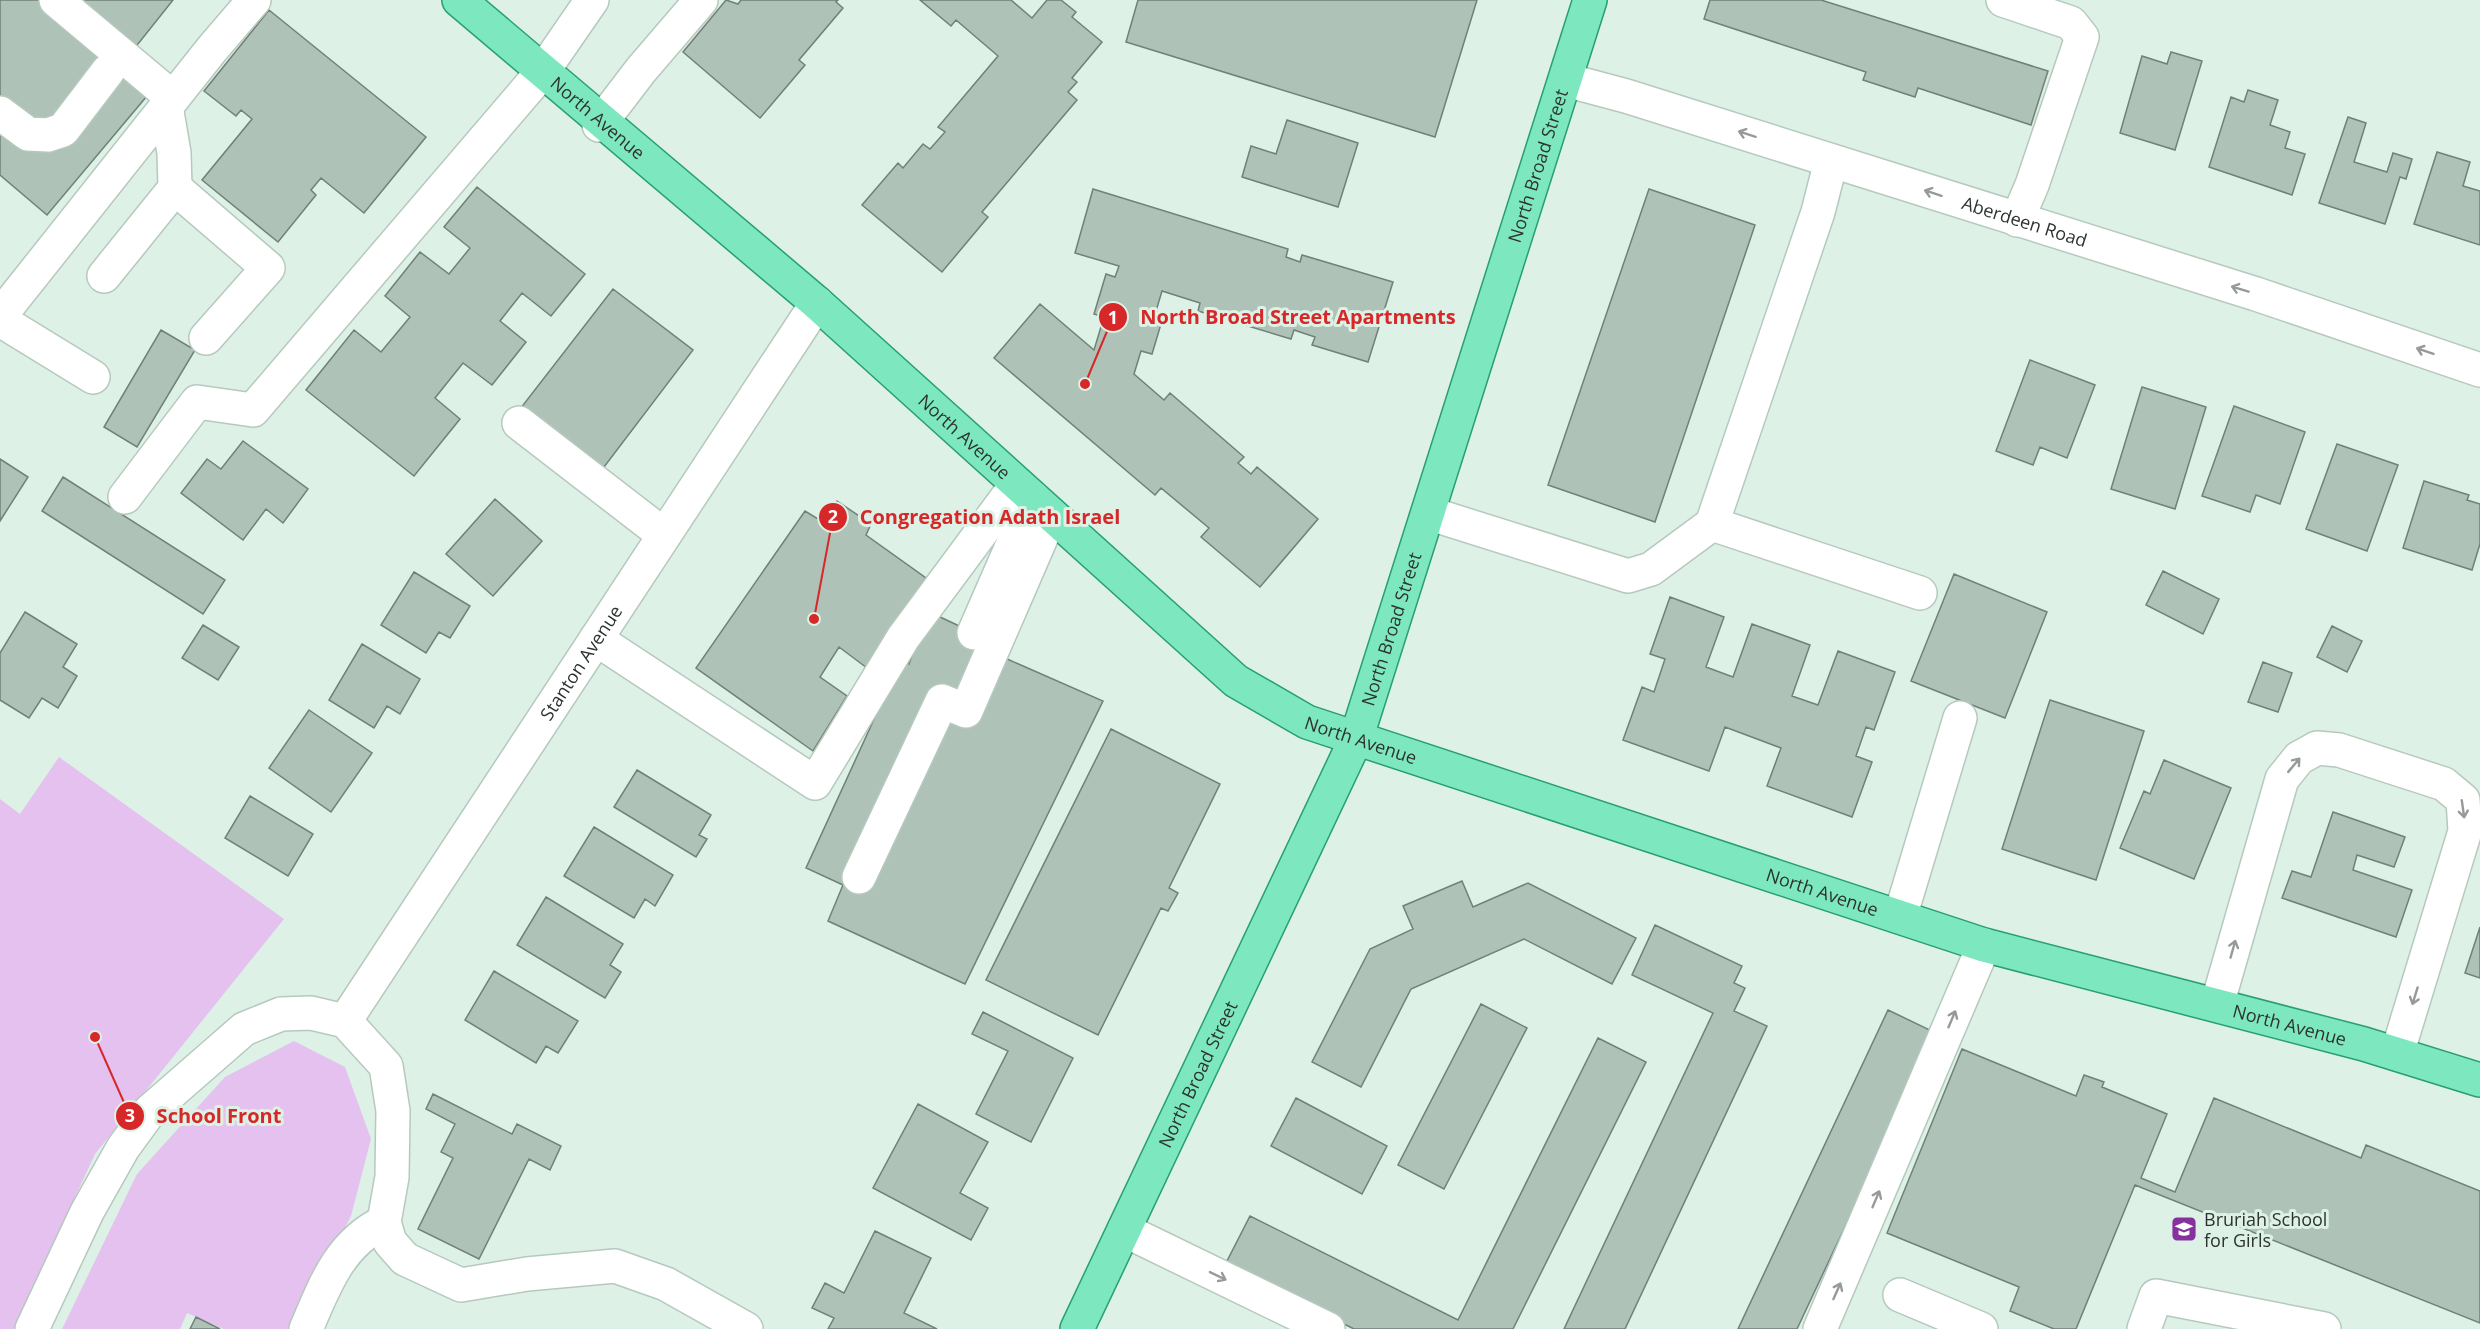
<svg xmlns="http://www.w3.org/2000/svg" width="2480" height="1329" font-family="'Open Sans',sans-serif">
  <rect width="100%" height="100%" fill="#ddf1e6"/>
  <path fill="#e4c1ef" d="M 59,757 L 284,919 L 95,1154 L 14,1329 L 0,1329 L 0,799 L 20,814 Z
    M 294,1041 L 345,1067 L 371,1139 L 351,1216 L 292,1329 L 224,1329 L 187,1313 L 180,1329 L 62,1329 L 137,1174 L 225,1077 Z"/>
  <path fill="#afc2b7" stroke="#708177" stroke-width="1.5" d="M 0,0 L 43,0 L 152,90 L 47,215 L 0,175 Z
    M 72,0 L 173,0 L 134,49 Z
    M 726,0 L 738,4 L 741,0 L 838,0 L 836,2 L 843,8 L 799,60 L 805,65 L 760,118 L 683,52 Z
    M 920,0 L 1011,0 L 1032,18 L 1047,0 L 1061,0 L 1076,12 L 1072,17 L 1102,42 L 1072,78 L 1077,82 L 1068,92 L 1077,100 L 982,212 L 988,217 L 942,272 L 862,205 L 898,163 L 903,168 L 923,144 L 930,149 L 945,132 L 938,127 L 998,56 L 956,20 L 951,26 Z
    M 1138,0 L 1477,0 L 1435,137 L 1126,42 Z
    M 1710,0 L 1821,0 L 2048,71 L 2031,125 L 1918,88 L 1915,97 L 1863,80 L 1866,72 L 1704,19 Z
    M 269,10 L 426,137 L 364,213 L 321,178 L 311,190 L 316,195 L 278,242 L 202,180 L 252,119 L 241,110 L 236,116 L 204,91 Z
    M 2171,52 L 2202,61 L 2175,150 L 2120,133 L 2142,56 L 2167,64 Z
    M 2248,90 L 2278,100 L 2270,125 L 2290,132 L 2285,148 L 2305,154 L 2292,195 L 2209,167 L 2231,97 L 2244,102 Z
    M 2348,117 L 2366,123 L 2354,162 L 2387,172 L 2393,153 L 2412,159 L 2406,179 L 2400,177 L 2385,224 L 2319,203 Z
    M 1287,120 L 1358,143 L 1338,207 L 1242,177 L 1251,146 L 1276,154 Z
    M 2437,152 L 2470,162 L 2463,186 L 2480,191 L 2480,245 L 2414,224 Z
    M 477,187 L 585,274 L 551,316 L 522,293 L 500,321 L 526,342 L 492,385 L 463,363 L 435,398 L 460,419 L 414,476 L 306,390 L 354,330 L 381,352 L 410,317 L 385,296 L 420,252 L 449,274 L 470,248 L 444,227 Z
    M 1093,189 L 1288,249 L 1286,257 L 1300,262 L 1302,255 L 1393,282 L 1368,362 L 1312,345 L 1315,337 L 1294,330 L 1291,339 L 1198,311 L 1200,303 L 1162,291 L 1156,311 L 1164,314 L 1152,354 L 1141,351 L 1134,374 L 1164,400 L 1170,393 L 1244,457 L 1238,463 L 1251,474 L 1257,467 L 1318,519 L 1260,587 L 1201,537 L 1209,528 L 1161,488 L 1155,495 L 994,358 L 1040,304 L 1094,350 L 1104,317 L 1094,314 L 1106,274 L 1115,277 L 1119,266 L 1075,253 Z
    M 1649,189 L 1755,225 L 1655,522 L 1548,485 Z
    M 613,289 L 693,350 L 601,471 L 520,409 Z
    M 161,330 L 195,350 L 137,447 L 104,427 Z
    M 2030,360 L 2095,385 L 2067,458 L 2040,447 L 2033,465 L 1996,451 Z
    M 2142,387 L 2206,407 L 2175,509 L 2111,489 Z
    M 2234,406 L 2305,432 L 2280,504 L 2256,495 L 2250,512 L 2202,496 Z
    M 243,441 L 308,489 L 283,523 L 266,509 L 243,540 L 181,493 L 207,459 L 221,469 Z
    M 2337,444 L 2398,465 L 2367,551 L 2306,529 Z
    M 0,459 L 28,477 L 0,521 Z
    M 63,477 L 225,580 L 203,614 L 42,511 Z
    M 2424,481 L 2469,495 L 2467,500 L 2480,504 L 2480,544 L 2472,570 L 2403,548 Z
    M 495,499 L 542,541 L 493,596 L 446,554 Z
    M 837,501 L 871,524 L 866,535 L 926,578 L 867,668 L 839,647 L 820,677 L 847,696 L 813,751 L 696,668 L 805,511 L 823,522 Z
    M 2163,571 L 2219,599 L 2203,634 L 2146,605 Z
    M 414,572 L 470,606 L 450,638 L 439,632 L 426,653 L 381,625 Z
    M 1954,574 L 2047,612 L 2005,718 L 1911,681 Z
    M 1670,597 L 1724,617 L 1706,667 L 1733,677 L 1752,624 L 1810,645 L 1792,696 L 1818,705 L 1838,651 L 1895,672 L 1874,730 L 1866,727 L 1856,756 L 1872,762 L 1852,817 L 1767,786 L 1781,748 L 1725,727 L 1709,771 L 1623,740 L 1642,687 L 1654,692 L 1665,659 L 1650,654 Z
    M 25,612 L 77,644 L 63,667 L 77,676 L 58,708 L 42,698 L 29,718 L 0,700 L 0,653 Z
    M 938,616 L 974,633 L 998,655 L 1103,701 L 965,984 L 828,921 L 843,885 L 806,868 L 902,658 L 909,664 L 924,624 Z
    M 203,625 L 239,647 L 218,680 L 182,658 Z
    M 2332,626 L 2362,641 L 2347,672 L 2317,657 Z
    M 362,644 L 420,679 L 400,714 L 387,706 L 374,728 L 329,700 Z
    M 2263,662 L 2292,673 L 2278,712 L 2248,702 Z
    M 2050,700 L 2144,731 L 2096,880 L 2002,849 Z
    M 309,710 L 372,753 L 331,812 L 269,768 Z
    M 1111,729 L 1220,784 L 1169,888 L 1178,893 L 1168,911 L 1161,908 L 1098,1035 L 986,980 Z
    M 2164,760 L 2231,788 L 2194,879 L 2120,848 L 2144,791 L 2150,794 Z
    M 637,770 L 711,815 L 699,835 L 707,839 L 696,857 L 614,807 Z
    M 250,796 L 313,834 L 288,876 L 225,838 Z
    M 2333,812 L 2405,837 L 2394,867 L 2357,855 L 2353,870 L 2412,890 L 2396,937 L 2282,898 L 2292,871 L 2311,877 Z
    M 594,827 L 673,875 L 655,906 L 645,899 L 634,918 L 564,876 Z
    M 1462,881 L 1473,907 L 1528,883 L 1636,938 L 1612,984 L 1524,939 L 1411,989 L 1361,1087 L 1312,1062 L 1370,949 L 1413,929 L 1403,906 Z
    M 546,897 L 623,944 L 610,965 L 621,972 L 605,998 L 517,945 Z
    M 1655,925 L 1742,966 L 1734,983 L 1745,988 L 1734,1011 L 1767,1026 L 1625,1329 L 1564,1329 L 1713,1013 L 1632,975 Z
    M 2480,927 L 2480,978 L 2465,973 Z
    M 494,971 L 578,1021 L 558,1053 L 546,1046 L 536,1063 L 465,1020 Z
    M 1481,1004 L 1527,1028 L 1444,1189 L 1398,1165 Z
    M 1888,1010 L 1936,1033 L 1797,1329 L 1738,1329 Z
    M 983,1012 L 1073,1058 L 1031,1142 L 976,1114 L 1008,1051 L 972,1034 Z
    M 1598,1038 L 1646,1062 L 1513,1329 L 1354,1329 L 1225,1265 L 1250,1216 L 1458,1320 Z
    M 1962,1049 L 2076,1096 L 2084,1075 L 2104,1082 L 2102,1087 L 2167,1114 L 2141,1178 L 2175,1192 L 2214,1098 L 2361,1158 L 2366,1145 L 2480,1191 L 2480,1323 L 2135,1185 L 2076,1329 L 2054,1329 L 2010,1311 L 2019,1287 L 1887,1233 Z
    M 433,1094 L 512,1134 L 517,1124 L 561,1146 L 550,1170 L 529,1159 L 479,1259 L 418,1229 L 453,1158 L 441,1152 L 455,1124 L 426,1109 Z
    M 1296,1098 L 1387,1146 L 1362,1194 L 1271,1146 Z
    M 918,1104 L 988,1142 L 960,1193 L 988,1208 L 971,1240 L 873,1188 Z
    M 875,1231 L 931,1258 L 904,1313 L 937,1329 L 828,1329 L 834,1318 L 812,1308 L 825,1283 L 844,1293 Z
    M 196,1317 L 220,1329 L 190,1329 Z"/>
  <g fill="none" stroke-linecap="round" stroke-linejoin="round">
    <defs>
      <g id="minor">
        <path d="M 56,0 L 173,98"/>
        <path d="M 2003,0 L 2071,23 L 2082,37 L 2032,185 L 2017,220"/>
        <path id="s1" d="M 1566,80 L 1626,96 L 2256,294 L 2480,370"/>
        <path d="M 0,113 L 28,134 L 48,135 L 63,130 L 108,71"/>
        <path d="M 599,125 L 641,70 L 701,0"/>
        <path d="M 1831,161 L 1818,212 L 1712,524 L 1920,593"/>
        <path d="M 175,188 L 268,268 L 206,338"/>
        <path d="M 104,276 L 175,188 L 174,153 L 166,106"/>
        <path d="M 0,316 L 212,49 L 254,0"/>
        <path d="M 0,320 L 93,377"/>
        <path d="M 519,423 L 664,535"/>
        <path d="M 125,497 L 197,402 L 253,410 L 543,71 L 592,0"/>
        <path d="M 1428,513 L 1628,576 L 1651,569 L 1712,524"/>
        <path d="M 974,633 L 1033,498"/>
        <path d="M 596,639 L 815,783 L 903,638 L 1017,484"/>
        <path d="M 859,877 L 942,701 L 966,711 L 1051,515"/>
        <path d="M 1900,917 L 1960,718"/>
        <path d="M 2217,1005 L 2282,779 L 2299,758 L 2317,748 L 2339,750 L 2444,784 L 2463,800 L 2465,831 L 2397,1054"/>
        <path id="s2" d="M 345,1021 L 817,303"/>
        <path d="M 1124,1230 L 1328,1329"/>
        <path d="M 1900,1295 L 1981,1329"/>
        <path d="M 32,1329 L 87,1212 L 123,1148 L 150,1111 L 244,1029 L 281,1014 L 311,1013 L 345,1021 L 386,1066 L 393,1111 L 392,1177 L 384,1222 L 390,1242 L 405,1259 L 461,1285 L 527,1274 L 615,1266 L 666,1284 L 746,1329"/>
        <path d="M 306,1329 C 325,1285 339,1244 384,1222"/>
        <path d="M 1820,1329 L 1984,945"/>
        <path d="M 2144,1329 L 2156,1296 L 2324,1329"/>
      </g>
      <g id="major">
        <path id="s3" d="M 459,0 L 817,303 L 1236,681 L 1307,722 L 1984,945 L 2364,1044 L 2480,1080"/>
        <path id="s4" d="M 1077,1329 L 1356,739 L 1590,0"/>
      </g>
    </defs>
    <use href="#minor" stroke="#b6c9be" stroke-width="36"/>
    <use href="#major" stroke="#289f72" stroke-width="36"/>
    <use href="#minor" stroke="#fff" stroke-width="33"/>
    <use href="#major" stroke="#7de8bf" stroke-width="33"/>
  </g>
  <defs><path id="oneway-shaft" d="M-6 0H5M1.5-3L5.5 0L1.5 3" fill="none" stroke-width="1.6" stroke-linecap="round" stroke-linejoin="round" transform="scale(1.5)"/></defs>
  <g stroke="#969a98">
    <use href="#oneway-shaft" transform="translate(1747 134) rotate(-162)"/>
    <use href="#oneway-shaft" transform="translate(1933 193) rotate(-162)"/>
    <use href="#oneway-shaft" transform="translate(2240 289) rotate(-163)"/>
    <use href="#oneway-shaft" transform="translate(2425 351) rotate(-161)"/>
    <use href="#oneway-shaft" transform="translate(2294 765) rotate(-50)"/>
    <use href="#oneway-shaft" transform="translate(2463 809) rotate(82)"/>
    <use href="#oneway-shaft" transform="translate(2233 949) rotate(-74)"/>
    <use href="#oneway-shaft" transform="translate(2415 996) rotate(107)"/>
    <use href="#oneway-shaft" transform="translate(1952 1019) rotate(-67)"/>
    <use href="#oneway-shaft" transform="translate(1876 1199) rotate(-67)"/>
    <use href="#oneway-shaft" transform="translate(1218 1276) rotate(26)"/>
    <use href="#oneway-shaft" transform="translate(1837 1291) rotate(-66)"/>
  </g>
  <defs>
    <symbol id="school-square" viewBox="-11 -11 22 22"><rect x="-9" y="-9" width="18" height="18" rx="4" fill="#87319e" stroke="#ddf1e6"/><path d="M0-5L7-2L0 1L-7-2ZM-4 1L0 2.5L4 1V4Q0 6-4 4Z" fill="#fff"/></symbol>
  </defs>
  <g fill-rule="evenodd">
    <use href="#school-square" x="2169" y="1214" width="30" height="30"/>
  </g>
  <g text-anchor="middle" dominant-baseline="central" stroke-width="6" stroke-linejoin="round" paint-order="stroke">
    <g font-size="18" fill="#2d3430" stroke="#ddf1e6">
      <text stroke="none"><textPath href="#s3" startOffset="182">North Avenue</textPath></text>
      <text stroke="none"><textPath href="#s4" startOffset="1254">North Broad Street</textPath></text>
      <text stroke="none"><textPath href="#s1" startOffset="480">Aberdeen Road</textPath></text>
      <text stroke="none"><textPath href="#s3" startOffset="668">North Avenue</textPath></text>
      <text stroke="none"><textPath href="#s4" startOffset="768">North Broad Street</textPath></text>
      <text stroke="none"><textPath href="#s2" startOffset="429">Stanton Avenue</textPath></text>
      <text stroke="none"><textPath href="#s3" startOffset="1172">North Avenue</textPath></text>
      <text stroke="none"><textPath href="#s3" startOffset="1658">North Avenue</textPath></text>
      <text stroke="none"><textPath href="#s3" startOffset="2144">North Avenue</textPath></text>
      <text stroke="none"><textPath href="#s4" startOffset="282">North Broad Street</textPath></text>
    </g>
    <g font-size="18" fill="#2d3430" stroke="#ddf1e6" text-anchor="start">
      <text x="2204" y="1219">Bruriah School<tspan x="2204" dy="21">for Girls</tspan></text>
    </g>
  </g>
  <path fill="none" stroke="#d62828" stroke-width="2" d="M1085 384L1113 317M814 619L833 517M95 1037L130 1116"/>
  <g fill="#d62828" stroke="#ddf1e6" stroke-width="2">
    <circle cx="1085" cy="384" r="6"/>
    <circle cx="814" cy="619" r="6"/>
    <circle cx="95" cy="1037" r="6"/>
    <circle cx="1113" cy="317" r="15"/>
    <circle cx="833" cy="517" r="15"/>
    <circle cx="130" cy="1116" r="15"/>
  </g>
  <g font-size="18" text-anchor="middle" font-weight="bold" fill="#fff">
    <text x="1113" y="324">1</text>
    <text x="833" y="523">2</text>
    <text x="130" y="1122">3</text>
  </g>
  <g font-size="20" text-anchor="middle" font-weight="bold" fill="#d62828" stroke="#ddf1e6" stroke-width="6" stroke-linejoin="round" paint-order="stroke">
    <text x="1298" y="324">North Broad Street Apartments</text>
    <text x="990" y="524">Congregation Adath Israel</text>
    <text x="219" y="1123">School Front</text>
  </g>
</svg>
